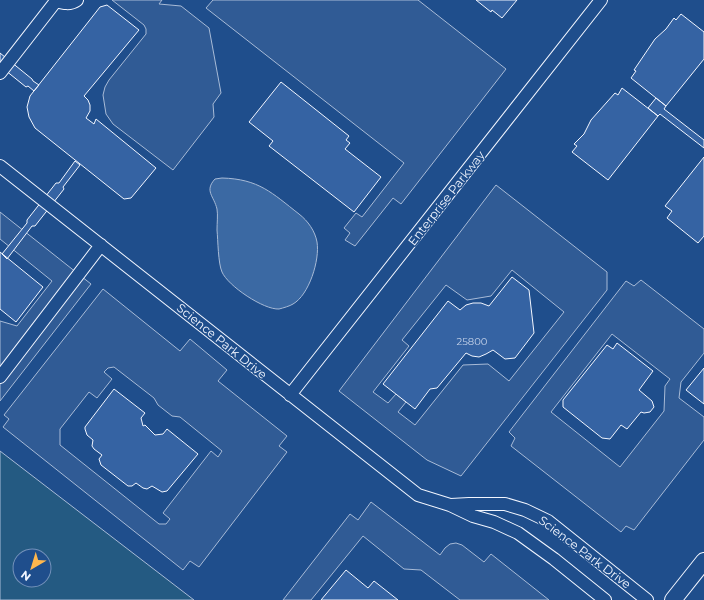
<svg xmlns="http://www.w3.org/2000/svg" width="704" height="600" font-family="Montserrat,sans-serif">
  <rect width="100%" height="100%" fill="#1f4e8c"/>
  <path fill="#245a82" stroke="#a8bbd7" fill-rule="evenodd" d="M 0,451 L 194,600 L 0,600 ZM 20,556 L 44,556 L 44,580 L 20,580 Z"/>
  <path fill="#305b95" stroke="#a8bbd7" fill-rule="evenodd" d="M 112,0 L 162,0 L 159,4 L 181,6 L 209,28 L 221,93 L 213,104 L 214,117 L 173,170 L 113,124 L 106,114 L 103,95 L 105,87 L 109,80 L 146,34 L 146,29 L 144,25 Z
    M 213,0 L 418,0 L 506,69 L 401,204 L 393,198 L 355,246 L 345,240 L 350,233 L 344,228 L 356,213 L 362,217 L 404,163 L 206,8 Z
    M 496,185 L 607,272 L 607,290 L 461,476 L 427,460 L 339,391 ZM 512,270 L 564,312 L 509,381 L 488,364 L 463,365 L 415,425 L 398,412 L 406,402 L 396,394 L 388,403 L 373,392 L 409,346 L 402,340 L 446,285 L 467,300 L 491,296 Z
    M 0,212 L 91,284 L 0,401 L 0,321 L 17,326 L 52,281 L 0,239 Z
    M 641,280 L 704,329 L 704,353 L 681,382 L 679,398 L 704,417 L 704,440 L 634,530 L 626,526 L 621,532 L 511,446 L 515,438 L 509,432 L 626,281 L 634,286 ZM 612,334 L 670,379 L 665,386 L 664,411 L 620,467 L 551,412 Z
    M 103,289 L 180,351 L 190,339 L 227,370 L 218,381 L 287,436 L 279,446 L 287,452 L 199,567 L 190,561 L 183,570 L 3,427 L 9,419 L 4,415 ZM 114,367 L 154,398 L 158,405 L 172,416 L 180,417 L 222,451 L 218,457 L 211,451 L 163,513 L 170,519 L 166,524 L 159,524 L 60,445 L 60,429 L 89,392 L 97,398 L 112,379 L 104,372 L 108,368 Z
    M 371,502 L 440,555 L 445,548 L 450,544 L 456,543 L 462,545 L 484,562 L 491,554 L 549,600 L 460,600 L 421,570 L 404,569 L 363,536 L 311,600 L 283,600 L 350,514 L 358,520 Z"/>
  <path fill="#3b69a3" stroke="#a8bbd7" d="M 222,178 C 259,179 272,193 299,214 C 308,221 315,231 317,242 C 320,260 309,295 293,304 C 290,306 283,308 279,309 C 264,310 228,286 222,272 C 218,263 218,240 217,230 C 217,223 218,215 217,209 C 214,196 204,191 215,179 Z"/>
  <path fill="#3563a3" stroke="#f2f6ff" d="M 476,0 L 517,0 L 502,18 L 492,10 L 491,12 Z
    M 107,5 L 139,30 L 84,96 L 88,100 L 90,105 L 90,111 L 86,118 L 94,124 L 96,119 L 156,168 L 131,198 L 124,199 L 35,128 L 29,117 L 27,107 L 30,96 L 100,7 Z
    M 681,14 L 704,32 L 704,59 L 666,106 L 631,78 L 636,71 L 634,70 L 655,39 L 666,29 L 674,18 L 676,20 Z
    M 0,53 L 32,79 L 33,81 L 39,85 L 34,91 L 28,86 L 26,87 L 0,66 Z
    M 281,82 L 349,136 L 346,140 L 350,143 L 345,149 L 381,177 L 354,212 L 269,146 L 273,141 L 249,122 Z
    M 622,88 L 658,116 L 608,180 L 572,152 L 577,146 L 574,144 L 584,134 L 591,120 L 615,93 L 618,95 Z
    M 656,98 L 666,106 L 664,109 L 704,140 L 704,148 L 660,114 L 658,116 L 648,108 Z
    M 704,157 L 704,236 L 698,243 L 667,218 L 672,211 L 665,206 Z
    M 75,161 L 80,165 L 63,187 L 64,189 L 35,226 L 32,226 L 7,259 L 2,254 L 27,223 L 27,220 L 56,183 L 59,183 Z
    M 0,252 L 43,287 L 16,322 L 0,309 Z
    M 512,277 L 529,290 L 534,333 L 515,358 L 505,359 L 493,350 L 486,354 L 479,357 L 472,356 L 466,353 L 437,388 L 430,389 L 415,409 L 383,384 L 448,301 L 460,310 L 466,305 L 473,303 L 481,303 L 489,306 Z
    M 617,343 L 653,371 L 639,390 L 652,401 L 654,407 L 650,412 L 644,413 L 641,412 L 627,429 L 621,425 L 610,439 L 602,438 L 563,407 L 563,400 L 607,345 L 613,349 Z
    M 704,368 L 704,404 L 686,390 Z
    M 114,389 L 145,413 L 141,418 L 143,426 L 145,425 L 155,435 L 163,434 L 167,429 L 198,454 L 167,491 L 162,492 L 152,486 L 147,489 L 143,488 L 136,483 L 132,486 L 128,486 L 101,465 L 99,459 L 102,455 L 94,449 L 92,446 L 93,440 L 87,435 L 85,429 L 85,427 Z
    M 346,570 L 368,588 L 374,581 L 398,600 L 321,600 Z"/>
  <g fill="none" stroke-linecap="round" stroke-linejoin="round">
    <defs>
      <path id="minor" d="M 56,1 C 63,3 70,5 77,0
        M 0,73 L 56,1
        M 0,166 L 418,495 L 450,505 L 473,516 L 494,522 L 518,533 L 554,559 L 605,600
        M 0,377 L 101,245
        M 290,395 L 601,0
        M 451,505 L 469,504 L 505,504 L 525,510 L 548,521 L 647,600"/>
      <path id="major" d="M 673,600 L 704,561"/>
    </defs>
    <use href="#minor" stroke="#f2f6ff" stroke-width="14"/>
    <use href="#major" stroke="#f2f6ff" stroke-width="18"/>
    <use href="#minor" stroke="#1f4e8c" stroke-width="12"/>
    <use href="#major" stroke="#1f4e8c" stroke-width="16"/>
  </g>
  <g text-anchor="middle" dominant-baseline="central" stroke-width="3" stroke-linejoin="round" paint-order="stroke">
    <g font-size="10" fill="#c3d1e8">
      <text x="472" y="341">25800</text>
    </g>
    <g font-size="12" fill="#f2f6ff" stroke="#1f4e8c">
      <text transform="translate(446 198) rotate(-52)">Enterprise Parkway</text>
      <text transform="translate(222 341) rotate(39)">Science Park Drive</text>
      <text transform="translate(585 552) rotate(37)">Science Park Drive</text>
    </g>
  </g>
  <g transform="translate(32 568) rotate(218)"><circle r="19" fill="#1f4e8c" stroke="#7391ba"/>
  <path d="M0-3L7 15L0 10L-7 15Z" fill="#ffb74d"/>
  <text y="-6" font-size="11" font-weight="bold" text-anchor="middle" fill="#f2f6ff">N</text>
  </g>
</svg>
